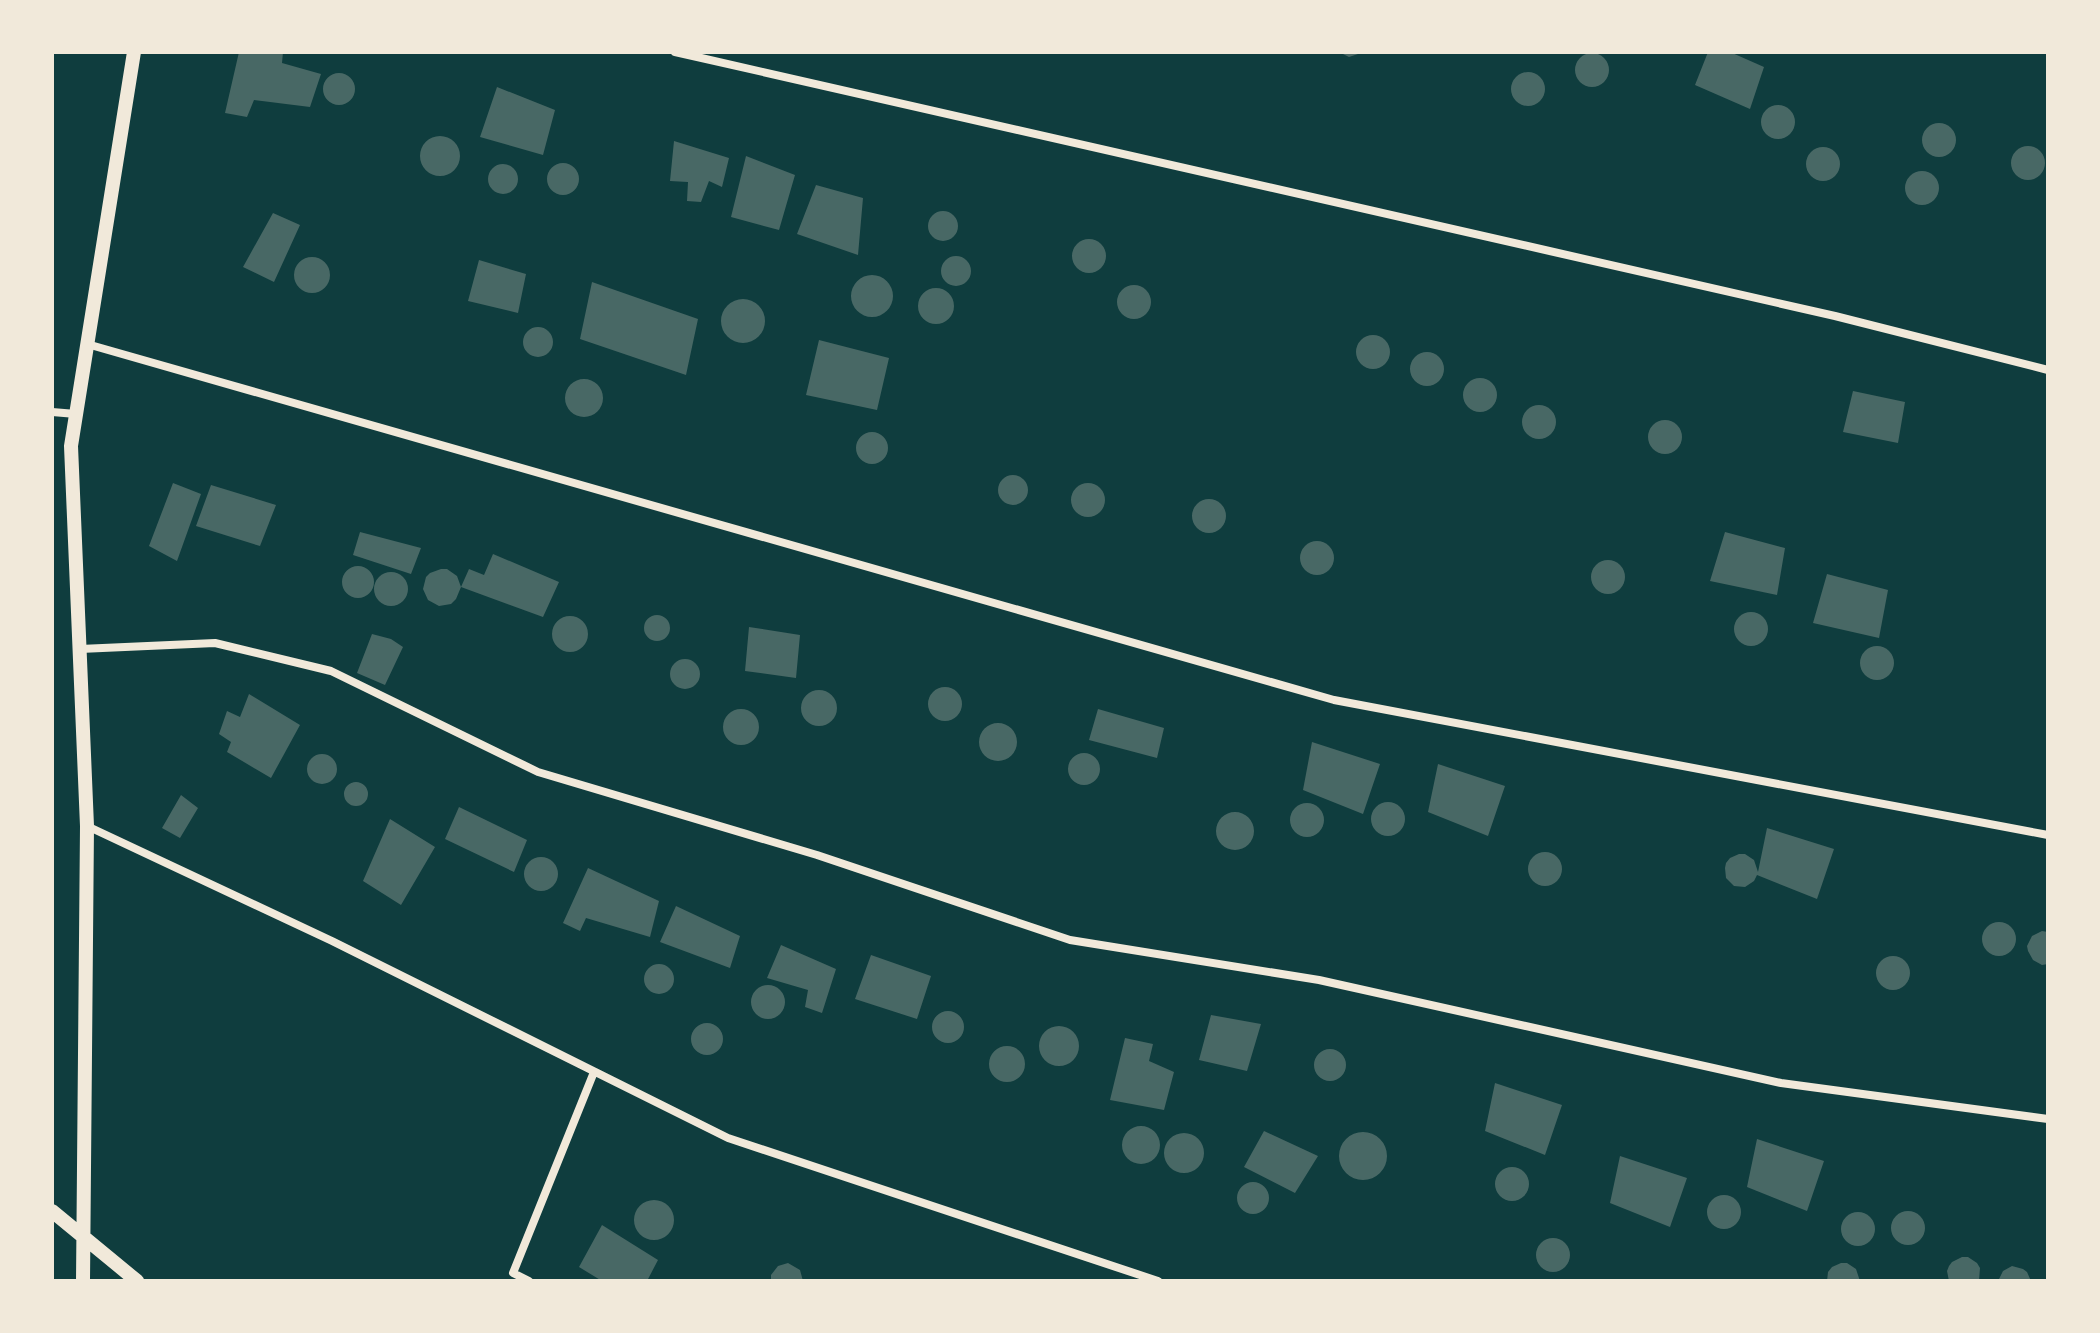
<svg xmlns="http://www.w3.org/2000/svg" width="2100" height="1333" font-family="Overpass,sans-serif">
  <rect width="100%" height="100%" fill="#0f3d3e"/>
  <path fill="#486865" d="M 239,52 L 283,52 L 282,63 L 321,74 L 310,107 L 254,100 L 247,117 L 225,113 Z
    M 1339,52 L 1364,52 L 1349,57 Z
    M 1708,52 L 1730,52 L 1764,67 L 1750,109 L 1695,85 Z
    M1575 70a17 17 0 1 1 34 0a17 17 0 1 1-34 0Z
    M1511 89a17 17 0 1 1 34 0a17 17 0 1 1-34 0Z
    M323 89a16 16 0 1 1 32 0a16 16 0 1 1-32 0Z
    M 497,87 L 555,110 L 543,155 L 480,137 Z
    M1761 122a17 17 0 1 1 34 0a17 17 0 1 1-34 0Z
    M1922 140a17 17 0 1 1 34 0a17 17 0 1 1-34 0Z
    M420 156a20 20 0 1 1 40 0a20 20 0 1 1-40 0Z
    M 674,141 L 729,158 L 722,187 L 709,181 L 701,202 L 687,201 L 688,182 L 670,181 Z
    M2011 163a17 17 0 1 1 34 0a17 17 0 1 1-34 0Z
    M1806 164a17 17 0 1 1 34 0a17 17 0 1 1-34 0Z
    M 746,156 L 795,175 L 779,230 L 731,217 Z
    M547 179a16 16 0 1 1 32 0a16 16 0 1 1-32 0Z
    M488 179a15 15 0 1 1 30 0a15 15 0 1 1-30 0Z
    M1905 188a17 17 0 1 1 34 0a17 17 0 1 1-34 0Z
    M 816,185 L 863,198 L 858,255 L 797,234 Z
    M928 226a15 15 0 1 1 30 0a15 15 0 1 1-30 0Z
    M 273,213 L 300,225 L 274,282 L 243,267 Z
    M1072 256a17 17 0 1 1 34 0a17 17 0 1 1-34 0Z
    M941 271a15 15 0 1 1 30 0a15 15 0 1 1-30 0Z
    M294 275a18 18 0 1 1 36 0a18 18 0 1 1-36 0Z
    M 479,260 L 526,274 L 518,313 L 468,301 Z
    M851 296a21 21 0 1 1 42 0a21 21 0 1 1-42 0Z
    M 592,282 L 698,319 L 686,375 L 580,339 Z
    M1117 302a17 17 0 1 1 34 0a17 17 0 1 1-34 0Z
    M918 306a18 18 0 1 1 36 0a18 18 0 1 1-36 0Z
    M721 321a22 22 0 1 1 44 0a22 22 0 1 1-44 0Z
    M523 342a15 15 0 1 1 30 0a15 15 0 1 1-30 0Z
    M1356 352a17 17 0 1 1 34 0a17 17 0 1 1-34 0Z
    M 819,340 L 889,358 L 877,410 L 806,395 Z
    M1410 369a17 17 0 1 1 34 0a17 17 0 1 1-34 0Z
    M1463 395a17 17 0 1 1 34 0a17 17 0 1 1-34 0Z
    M565 398a19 19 0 1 1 38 0a19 19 0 1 1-38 0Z
    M 1853,391 L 1905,402 L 1898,443 L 1843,432 Z
    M1522 422a17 17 0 1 1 34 0a17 17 0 1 1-34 0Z
    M1648 437a17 17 0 1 1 34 0a17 17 0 1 1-34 0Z
    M856 448a16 16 0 1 1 32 0a16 16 0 1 1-32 0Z
    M998 490a15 15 0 1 1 30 0a15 15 0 1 1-30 0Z
    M 173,483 L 201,494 L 177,561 L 149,546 Z
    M1071 500a17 17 0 1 1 34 0a17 17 0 1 1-34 0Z
    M 211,485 L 276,505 L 260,546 L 196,526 Z
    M1192 516a17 17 0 1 1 34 0a17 17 0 1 1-34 0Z
    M 360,532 L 421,548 L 411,574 L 353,555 Z
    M 1725,532 L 1785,548 L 1777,595 L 1710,581 Z
    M1300 558a17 17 0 1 1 34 0a17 17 0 1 1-34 0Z
    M 493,554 L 559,582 L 543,617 L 461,587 L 456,599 L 451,604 L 439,606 L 428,600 L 423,589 L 426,577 L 430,573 L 441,569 L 447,569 L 457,576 L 461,587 L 469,569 L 484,575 Z
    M1591 577a17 17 0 1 1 34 0a17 17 0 1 1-34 0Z
    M342 582a16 16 0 1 1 32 0a16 16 0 1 1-32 0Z
    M374 589a17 17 0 1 1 34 0a17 17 0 1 1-34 0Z
    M 1827,574 L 1888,590 L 1879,638 L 1813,623 Z
    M1734 629a17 17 0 1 1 34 0a17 17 0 1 1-34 0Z
    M644 628a13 13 0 1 1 26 0a13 13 0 1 1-26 0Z
    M552 634a18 18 0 1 1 36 0a18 18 0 1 1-36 0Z
    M 749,627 L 800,635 L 796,678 L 745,671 Z
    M 372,634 L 391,639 L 403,647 L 385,685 L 357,673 Z
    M1860 663a17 17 0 1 1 34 0a17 17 0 1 1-34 0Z
    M670 674a15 15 0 1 1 30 0a15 15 0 1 1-30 0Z
    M928 704a17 17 0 1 1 34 0a17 17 0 1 1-34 0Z
    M801 708a18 18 0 1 1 36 0a18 18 0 1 1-36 0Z
    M 249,694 L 300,725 L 271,778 L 227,752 L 231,742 L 219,734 L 227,711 L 240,717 Z
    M723 727a18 18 0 1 1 36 0a18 18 0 1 1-36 0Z
    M 1098,709 L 1164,728 L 1157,758 L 1089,740 Z
    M979 742a19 19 0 1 1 38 0a19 19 0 1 1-38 0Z
    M 1312,742 L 1380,764 L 1363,814 L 1303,790 Z
    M1068 769a16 16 0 1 1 32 0a16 16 0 1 1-32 0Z
    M307 769a15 15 0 1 1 30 0a15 15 0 1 1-30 0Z
    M 1438,764 L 1505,786 L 1488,836 L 1428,812 Z
    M344 794a12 12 0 1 1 24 0a12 12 0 1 1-24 0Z
    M 181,795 L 198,808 L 180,838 L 162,828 Z
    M1371 819a17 17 0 1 1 34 0a17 17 0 1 1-34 0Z
    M1290 820a17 17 0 1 1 34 0a17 17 0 1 1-34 0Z
    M 459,807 L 527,840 L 514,872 L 445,839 Z
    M1216 831a19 19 0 1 1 38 0a19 19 0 1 1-38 0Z
    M 390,819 L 435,847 L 401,905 L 363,881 Z
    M 1767,828 L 1834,849 L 1817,899 L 1757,875 L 1754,881 L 1745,887 L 1734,886 L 1726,878 L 1725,868 L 1726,863 L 1730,858 L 1739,854 L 1745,854 L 1754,860 L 1758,872 Z
    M1528 869a17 17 0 1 1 34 0a17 17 0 1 1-34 0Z
    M524 874a17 17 0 1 1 34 0a17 17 0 1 1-34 0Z
    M 588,868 L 659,901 L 650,937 L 586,918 L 580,931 L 563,923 Z
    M 676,906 L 740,936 L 730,968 L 660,942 Z
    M1982 939a17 17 0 1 1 34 0a17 17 0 1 1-34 0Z
    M 2042,931 L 2048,932 L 2048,964 L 2042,965 L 2033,960 L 2028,951 L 2027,946 L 2032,936 Z
    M 781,945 L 836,969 L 822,1013 L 805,1007 L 808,990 L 767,978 Z
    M 871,955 L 931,976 L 917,1019 L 855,999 Z
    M1876 973a17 17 0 1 1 34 0a17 17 0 1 1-34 0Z
    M644 979a15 15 0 1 1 30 0a15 15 0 1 1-30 0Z
    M751 1002a17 17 0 1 1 34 0a17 17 0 1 1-34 0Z
    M932 1027a16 16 0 1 1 32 0a16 16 0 1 1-32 0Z
    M 1211,1015 L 1261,1024 L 1247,1071 L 1199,1060 Z
    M691 1039a16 16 0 1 1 32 0a16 16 0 1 1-32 0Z
    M1039 1046a20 20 0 1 1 40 0a20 20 0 1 1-40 0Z
    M 1125,1038 L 1153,1044 L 1149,1061 L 1174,1072 L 1164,1110 L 1110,1100 Z
    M989 1064a18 18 0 1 1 36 0a18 18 0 1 1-36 0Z
    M1314 1065a16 16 0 1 1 32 0a16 16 0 1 1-32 0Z
    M 1495,1083 L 1562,1105 L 1545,1155 L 1485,1131 Z
    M1122 1145a19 19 0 1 1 38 0a19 19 0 1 1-38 0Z
    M 1264,1131 L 1318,1156 L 1295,1193 L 1244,1167 Z
    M1339 1156a24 24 0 1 1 48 0a24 24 0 1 1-48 0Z
    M1164 1153a20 20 0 1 1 40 0a20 20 0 1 1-40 0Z
    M 1757,1139 L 1824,1161 L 1807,1211 L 1747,1187 Z
    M 1620,1156 L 1687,1178 L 1670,1227 L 1610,1203 Z
    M1495 1184a17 17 0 1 1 34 0a17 17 0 1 1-34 0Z
    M1237 1198a16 16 0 1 1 32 0a16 16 0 1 1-32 0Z
    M1707 1212a17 17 0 1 1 34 0a17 17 0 1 1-34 0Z
    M634 1220a20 20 0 1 1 40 0a20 20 0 1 1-40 0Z
    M1891 1228a17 17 0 1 1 34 0a17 17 0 1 1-34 0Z
    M1841 1229a17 17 0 1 1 34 0a17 17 0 1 1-34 0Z
    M 602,1225 L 658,1260 L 647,1281 L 602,1281 L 579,1267 Z
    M1536 1255a17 17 0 1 1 34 0a17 17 0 1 1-34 0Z
    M 1962,1257 L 1968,1257 L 1977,1263 L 1980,1268 L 1979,1281 L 1949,1281 L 1947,1271 L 1949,1266 L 1952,1262 Z
    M 788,1263 L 800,1270 L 803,1281 L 771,1281 L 771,1275 L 778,1266 Z
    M 1841,1263 L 1847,1263 L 1856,1269 L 1860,1281 L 1827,1281 L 1828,1272 L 1832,1267 Z
    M 2012,1266 L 2023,1269 L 2027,1272 L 2031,1281 L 1998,1281 L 2003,1271 Z"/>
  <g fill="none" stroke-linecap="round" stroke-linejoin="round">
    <path stroke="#f1e9da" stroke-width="8" d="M 675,52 L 1835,316 L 2048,370
      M 87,344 L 1334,700 L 2048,835
      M 52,412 L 76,414
      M 80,649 L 215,643 L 331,671 L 538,772 L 817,855 L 1070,940 L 1319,980 L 1781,1083 L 2048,1119
      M 87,826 L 332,941 L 728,1138 L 1158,1281
      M 529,1281 L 513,1273 L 594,1072"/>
    <path stroke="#f1e9da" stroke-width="14" d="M 52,1211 L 137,1281
      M 83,1281 L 87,826 L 71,446 L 134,52"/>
  </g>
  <rect width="2100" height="1333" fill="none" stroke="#f1e9da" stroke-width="108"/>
</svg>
